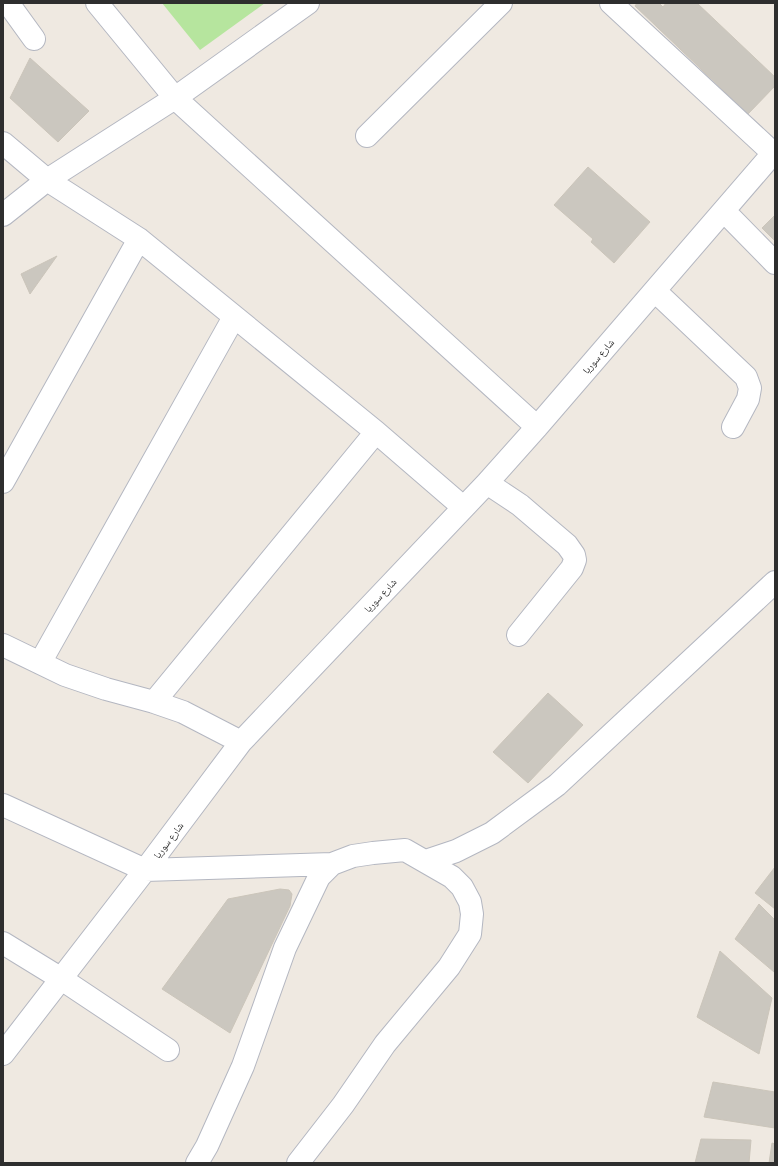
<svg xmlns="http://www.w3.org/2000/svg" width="778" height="1166" font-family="Barlow,'Noto Naskh Arabic',sans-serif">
  <rect width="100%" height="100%" fill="#efe9e1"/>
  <path fill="#b6e59e" d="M 162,3 L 265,3 L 200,50 Z"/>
  <path fill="#cbc7bf" stroke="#cbc5ba" d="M 637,3 L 659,3 L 663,7 L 666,3 L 697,3 L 775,77 L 775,86 L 748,114 L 635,6 Z
    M 30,58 L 89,111 L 58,142 L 10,98 Z
    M 588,167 L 650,222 L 614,263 L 591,242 L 593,239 L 554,205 Z
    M 775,215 L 775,241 L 762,228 Z
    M 57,256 L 30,294 L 21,274 Z
    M 548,693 L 583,725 L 528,783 L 493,752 Z
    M 775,867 L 775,909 L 755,893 Z
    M 280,889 L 289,890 L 292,894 L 290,906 L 230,1033 L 162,989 L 228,899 Z
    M 759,904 L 775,920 L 775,969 L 774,972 L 735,939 Z
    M 720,951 L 772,998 L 759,1054 L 697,1017 Z
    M 713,1082 L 775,1092 L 775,1128 L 704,1117 Z
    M 701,1139 L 751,1140 L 749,1163 L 695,1163 Z
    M 772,1143 L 775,1144 L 775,1163 L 769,1163 Z"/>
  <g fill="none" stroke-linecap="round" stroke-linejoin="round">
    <defs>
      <path id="minor" d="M 8,3 L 34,39
        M 97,3 L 175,98 L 537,427
        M 611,3 L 773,153
        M 367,136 L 501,3
        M 3,143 L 47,180 L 139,239 L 376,432 L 463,507
        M 724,211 L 775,263
        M 3,215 L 47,180 L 175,98 L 308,3
        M 655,291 L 746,377 L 750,388 L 748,399 L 733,427
        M 3,482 L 139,239
        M 487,483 L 520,505 L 567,545 L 574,555 L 575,560 L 572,568 L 518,635
        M 3,645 L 65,675 L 106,689 L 154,702 L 183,712 L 241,742
        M 40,663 L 234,317
        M 154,702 L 376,432
        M 3,805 L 145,870 L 332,864
        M 426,861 L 456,851 L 492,833 L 557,785 L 775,582
        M 3,943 L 60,978 L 168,1050
        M 3,1054 L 145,870 L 241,742 L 487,483 L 537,427 L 775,151
        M 197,1163 L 207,1146 L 243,1066 L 285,948 L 319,877 L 332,864 L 353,856 L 373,853 L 405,850 L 452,877 L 462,887 L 470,902 L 472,914 L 470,934 L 449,967 L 385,1044 L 343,1105 L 298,1163"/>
    </defs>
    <use href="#minor" stroke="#b4b7c1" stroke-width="24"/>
    <use href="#minor" stroke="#fff" stroke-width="22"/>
  </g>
  <g text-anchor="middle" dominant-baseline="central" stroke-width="3.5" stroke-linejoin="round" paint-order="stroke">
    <g font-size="10" fill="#2e2e2e" stroke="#fff">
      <text transform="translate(598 356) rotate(-49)">شارع سوريا</text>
      <text transform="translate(380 595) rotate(-47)">شارع سوريا</text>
      <text transform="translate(168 840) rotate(-53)">شارع سوريا</text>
    </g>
  </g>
  <rect width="778" height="1166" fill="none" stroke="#2e2e2e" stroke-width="8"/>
</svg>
